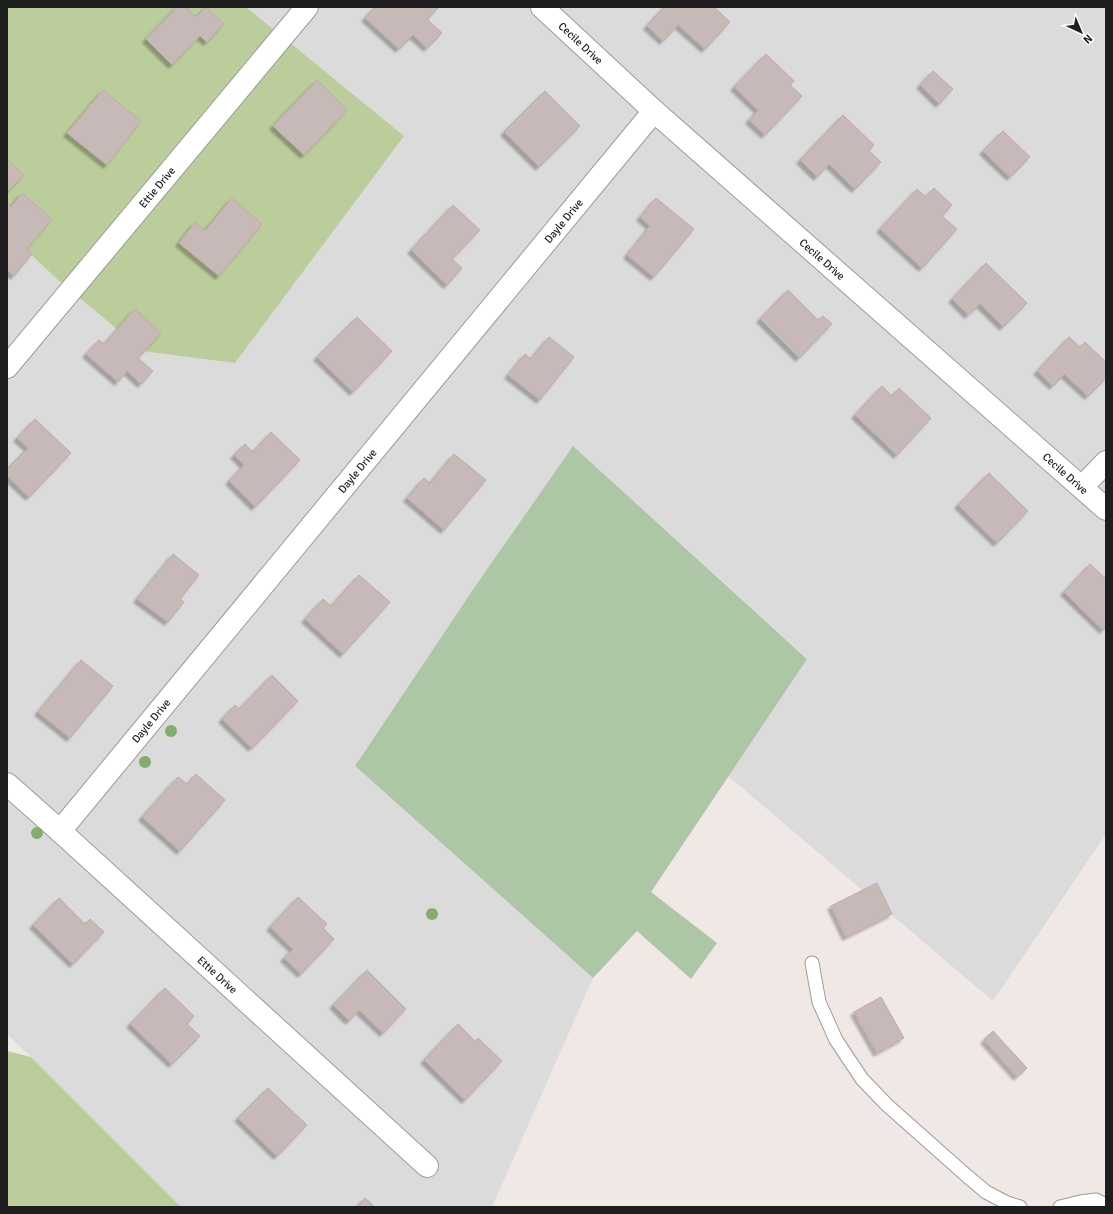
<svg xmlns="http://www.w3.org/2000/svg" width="1113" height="1214" font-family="Signika,sans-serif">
  <defs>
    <filter id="shadow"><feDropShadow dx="-3.5" dy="3.5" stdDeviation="1" flood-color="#0004"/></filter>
  </defs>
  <rect width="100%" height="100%" fill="#efe8e5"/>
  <path fill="#dcdbdc" d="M 85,7 L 1106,7 L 1106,834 L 993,1001 L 728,776 L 807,658 L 573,446 L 476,585 L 355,766 L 593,978 L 492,1207 L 181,1207 L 31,1057 L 7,1034 L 7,96 Z"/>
  <path fill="#bbcd9a" d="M 7,7 L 246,7 L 404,136 L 235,363 L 143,351 L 56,278 L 7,232 Z
    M 7,1051 L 31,1057 L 181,1207 L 7,1207 Z"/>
  <path fill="#adc7a6" d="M 573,446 L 807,659 L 651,892 L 717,943 L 691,979 L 637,931 L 593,978 L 355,766 L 476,585 Z"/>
  <path fill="#c7b9b8" stroke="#c0aaa7" filter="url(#shadow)" d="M 177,7 L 185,7 L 196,17 L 206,7 L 224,24 L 207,42 L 200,36 L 172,65 L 146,39 Z
    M 375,7 L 439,7 L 427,19 L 442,33 L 427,48 L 413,35 L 399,49 L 365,18 Z
    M 664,7 L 714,7 L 730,22 L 705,49 L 678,25 L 663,41 L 647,26 Z
    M 766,54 L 794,81 L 790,85 L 802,96 L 765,135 L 749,120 L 758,110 L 734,87 Z
    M 933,71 L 953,89 L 939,104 L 920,85 Z
    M 317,80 L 347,110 L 304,155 L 273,126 Z
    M 103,90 L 141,121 L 107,165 L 67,133 Z
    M 545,91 L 580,126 L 539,167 L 504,132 Z
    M 843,115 L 874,145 L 869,151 L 881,162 L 855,189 L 829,164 L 817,177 L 800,160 Z
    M 1003,131 L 1030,157 L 1010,177 L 983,151 Z
    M 7,158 L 24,175 L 7,192 Z
    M 934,188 L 952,205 L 942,216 L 957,229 L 922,268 L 880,229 L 917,189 L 926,197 Z
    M 22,193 L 52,219 L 27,249 L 32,254 L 14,276 L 7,270 L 7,203 L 11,207 Z
    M 232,198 L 262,224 L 219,276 L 179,243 L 195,222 L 205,231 Z
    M 656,198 L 694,229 L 654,277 L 627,255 L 650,226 L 640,217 Z
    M 453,205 L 480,230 L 452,259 L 462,268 L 447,285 L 411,250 Z
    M 986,263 L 1027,303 L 1003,327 L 980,304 L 968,315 L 952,299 Z
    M 788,290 L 818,320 L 823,316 L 832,324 L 799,358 L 760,319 Z
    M 135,309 L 161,333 L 138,358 L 153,371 L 141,384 L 127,371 L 118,382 L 86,354 L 99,340 L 104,344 Z
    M 357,317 L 392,351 L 353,392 L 317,357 Z
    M 549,337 L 574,357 L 540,400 L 508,375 L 525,354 L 531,359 Z
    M 1069,337 L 1080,347 L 1085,342 L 1106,362 L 1106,378 L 1088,396 L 1064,374 L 1053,386 L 1037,371 Z
    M 882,386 L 892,396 L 899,388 L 931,418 L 897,455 L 855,415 Z
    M 35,419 L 71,453 L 29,497 L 7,476 L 7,469 L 28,448 L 17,438 Z
    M 271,432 L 300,460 L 255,507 L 229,481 L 244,465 L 234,455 L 245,444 L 253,452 Z
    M 454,454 L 486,480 L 444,530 L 407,498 L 424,478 L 430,483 Z
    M 989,473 L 1028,511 L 997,543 L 958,505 Z
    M 173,554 L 199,575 L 180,599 L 184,602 L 168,622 L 137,599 Z
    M 1090,564 L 1106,579 L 1106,627 L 1103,630 L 1064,592 Z
    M 359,575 L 390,602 L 343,654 L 305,619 L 323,599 L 331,606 Z
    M 81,660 L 113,686 L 70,738 L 38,712 Z
    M 272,675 L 298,701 L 252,748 L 222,719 L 235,705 L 239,709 Z
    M 196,774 L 225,800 L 180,851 L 142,817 L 178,777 L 187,784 Z
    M 877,883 L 892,914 L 846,937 L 831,906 Z
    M 298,897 L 327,924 L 323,928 L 334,939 L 301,974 L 284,958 L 293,949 L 270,927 Z
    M 59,898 L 85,924 L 90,919 L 104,932 L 73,964 L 33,925 Z
    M 367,970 L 406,1009 L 383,1033 L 359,1010 L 349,1021 L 333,1005 Z
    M 165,988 L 194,1016 L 187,1024 L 200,1036 L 172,1064 L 130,1024 Z
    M 881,997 L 904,1038 L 877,1053 L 854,1012 Z
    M 458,1024 L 475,1041 L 478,1038 L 502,1061 L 465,1100 L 424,1060 Z
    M 993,1031 L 1027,1068 L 1017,1077 L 984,1040 Z
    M 268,1088 L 307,1125 L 277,1156 L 238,1118 Z
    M 365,1198 L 375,1207 L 356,1207 Z"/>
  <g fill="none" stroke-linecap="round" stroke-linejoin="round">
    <defs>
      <path id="lane" d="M 812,963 L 819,1002 L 836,1040 L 862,1079 L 887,1105 L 967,1176 L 986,1192 L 1007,1203 L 1020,1207
        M 1060,1207 L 1080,1202 L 1096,1200 L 1106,1205"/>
      <g id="street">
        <path id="s1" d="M 542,7 L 654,111 L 1106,509"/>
        <path id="s2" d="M 7,367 L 307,7"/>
        <path d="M 1082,487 L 1106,462"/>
        <path id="s3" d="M 7,784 L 60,831 L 427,1166"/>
        <path id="s4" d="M 60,831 L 654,111"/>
      </g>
    </defs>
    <use href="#lane" stroke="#9b9b9b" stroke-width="15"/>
    <use href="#street" stroke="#9b9b9b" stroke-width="24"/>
    <use href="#lane" stroke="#fff" stroke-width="13"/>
    <use href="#street" stroke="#fff" stroke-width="22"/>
  </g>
  <g fill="#83ac6f">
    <circle cx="171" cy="731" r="6"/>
    <circle cx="145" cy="762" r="6"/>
    <circle cx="37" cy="833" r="6"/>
    <circle cx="432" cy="914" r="6"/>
  </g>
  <g text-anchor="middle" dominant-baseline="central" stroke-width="3.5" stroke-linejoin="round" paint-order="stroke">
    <g font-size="11" fill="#1e1e1e" stroke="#fff">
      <text stroke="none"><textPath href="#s1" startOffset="53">Cecile Drive</textPath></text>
      <text stroke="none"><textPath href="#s2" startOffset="234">Ettie Drive</textPath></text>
      <text stroke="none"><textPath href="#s4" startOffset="791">Dayle Drive</textPath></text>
      <text stroke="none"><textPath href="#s1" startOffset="377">Cecile Drive</textPath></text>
      <text stroke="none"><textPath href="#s4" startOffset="467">Dayle Drive</textPath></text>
      <text stroke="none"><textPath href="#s1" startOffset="701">Cecile Drive</textPath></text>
      <text stroke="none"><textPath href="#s4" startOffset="143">Dayle Drive</textPath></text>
      <text stroke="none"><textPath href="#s3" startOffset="284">Ettie Drive</textPath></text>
    </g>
  </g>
  <rect width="1113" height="1214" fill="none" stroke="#1e1e1e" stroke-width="16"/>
  <g transform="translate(1081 32) rotate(136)" stroke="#ffffff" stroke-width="3" paint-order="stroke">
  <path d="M0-3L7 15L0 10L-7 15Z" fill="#1e1e1e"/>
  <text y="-6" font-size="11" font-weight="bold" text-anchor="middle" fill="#1e1e1e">N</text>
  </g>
</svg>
